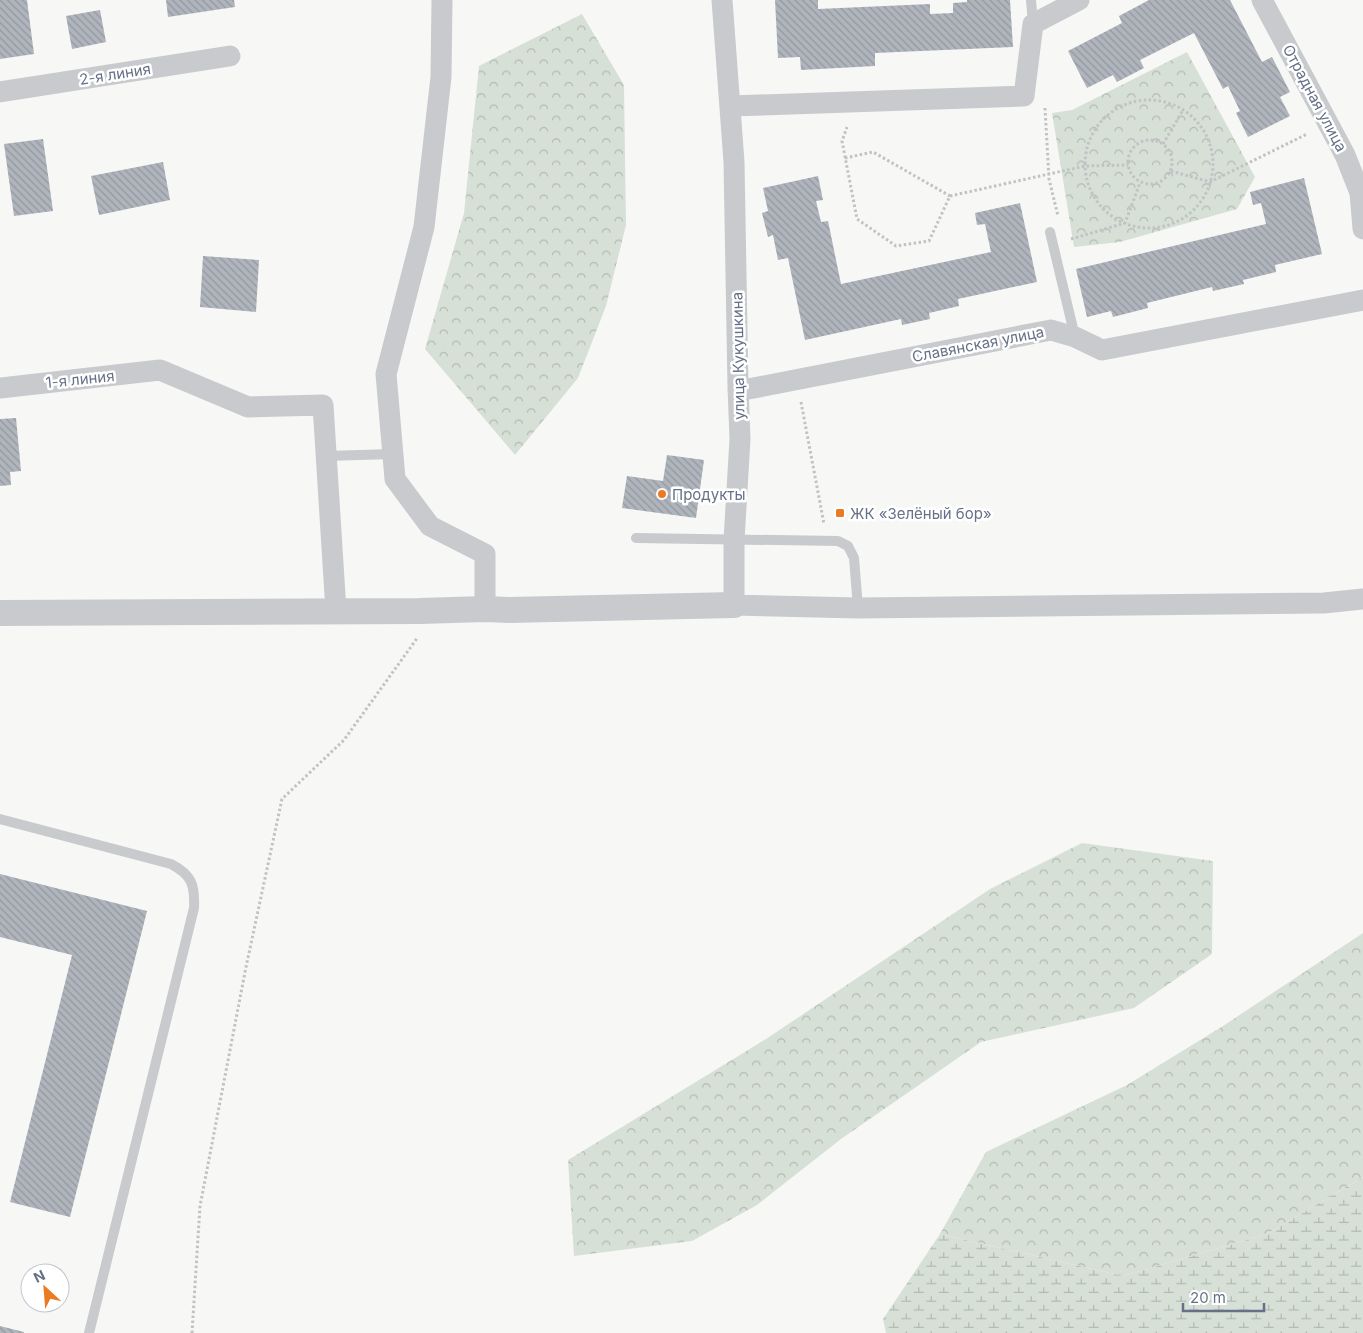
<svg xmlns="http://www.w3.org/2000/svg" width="1363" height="1333" font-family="Inter,sans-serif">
  <defs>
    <pattern id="forest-crowns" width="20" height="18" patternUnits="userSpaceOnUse" patternTransform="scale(1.25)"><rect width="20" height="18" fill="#d7e0d6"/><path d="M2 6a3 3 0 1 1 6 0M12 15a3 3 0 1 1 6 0" fill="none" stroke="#b2bab3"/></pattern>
    <pattern id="wetland-marsh" width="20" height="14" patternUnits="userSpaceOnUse" patternTransform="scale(1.25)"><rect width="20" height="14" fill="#d7e0d6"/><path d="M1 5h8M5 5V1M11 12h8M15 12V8" fill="none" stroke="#b2bab3"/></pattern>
    <pattern id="building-back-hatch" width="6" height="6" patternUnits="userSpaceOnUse" patternTransform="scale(1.25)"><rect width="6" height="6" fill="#b0b5bd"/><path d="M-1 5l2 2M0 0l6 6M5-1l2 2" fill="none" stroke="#93989f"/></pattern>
  </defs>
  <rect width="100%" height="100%" fill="#f7f8f5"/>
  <path fill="url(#forest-crowns)" d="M 582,14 L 624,85 L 626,225 L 606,306 L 578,378 L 515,455 L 425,349 L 464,213 L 479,66 Z
    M 1187,52 L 1255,177 L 1237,209 L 1120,242 L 1074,247 L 1052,113 L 1072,110 Z
    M 1082,843 L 1213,861 L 1212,954 L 1134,1008 L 981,1042 L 841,1139 L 757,1205 L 692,1241 L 574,1256 L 568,1160 L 766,1039 L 990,889 Z
    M 1363,933 L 1363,1177 L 1267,1234 L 1123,1276 L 940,1234 L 986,1152 L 1127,1085 L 1223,1026 Z"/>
  <path fill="url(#wetland-marsh)" d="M 1363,1177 L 1363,1333 L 886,1333 L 883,1319 L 940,1234 L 1123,1276 L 1267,1234 Z"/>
  <path fill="url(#building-back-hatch)" d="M 0,0 L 27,0 L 34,54 L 0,59 Z
    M 166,0 L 234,0 L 235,7 L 168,17 Z
    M 775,0 L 818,0 L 818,9 L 930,4 L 930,14 L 953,13 L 953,3 L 967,2 L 967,0 L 1010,0 L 1013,47 L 875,53 L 875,66 L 801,70 L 800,57 L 778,58 Z
    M 1149,0 L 1230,0 L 1262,62 L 1272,57 L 1290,92 L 1280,97 L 1290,116 L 1248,137 L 1236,113 L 1240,111 L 1228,86 L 1223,89 L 1194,33 L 1140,60 L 1144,68 L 1117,82 L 1113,75 L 1087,88 L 1068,51 L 1122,23 L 1119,16 Z
    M 100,10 L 106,42 L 72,49 L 66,16 Z
    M 43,139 L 53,211 L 14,216 L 4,144 Z
    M 163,162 L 170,200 L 99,215 L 91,176 Z
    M 818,176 L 823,200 L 816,201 L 821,222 L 828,221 L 841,284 L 991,252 L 985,224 L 977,225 L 975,213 L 1020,203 L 1037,282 L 958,299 L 959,306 L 929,313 L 930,319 L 902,325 L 901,319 L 805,340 L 788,258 L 778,260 L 773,235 L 768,237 L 762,213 L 768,211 L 763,188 Z
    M 1304,178 L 1322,254 L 1275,265 L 1276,272 L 1243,280 L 1244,284 L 1213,291 L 1212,287 L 1147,303 L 1148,308 L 1113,317 L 1111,311 L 1087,317 L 1076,269 L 1266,224 L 1261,203 L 1253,205 L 1250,192 Z
    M 203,256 L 259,260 L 256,312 L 200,307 Z
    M 16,418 L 21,471 L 10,472 L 11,485 L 0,486 L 0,419 Z
    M 667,455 L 704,460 L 696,518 L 622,508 L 627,476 L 663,481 Z
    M 0,874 L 147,911 L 70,1217 L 10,1202 L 72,955 L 0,937 Z
    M 0,1326 L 24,1332 L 24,1333 L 0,1333 Z"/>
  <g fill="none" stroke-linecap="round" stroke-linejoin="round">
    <path stroke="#c1c2c5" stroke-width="3" stroke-dasharray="2.5 2.5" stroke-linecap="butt" d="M1085 164a64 64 0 1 1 128 0a64 64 0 1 1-128 0Z
      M 1045,108 L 1049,179 L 1058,216
      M1128 162a22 22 0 1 1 44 0a22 22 0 1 1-44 0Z
      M 1163,144 L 1183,110
      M 845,158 L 873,152 L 950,196 L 929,241 L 896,246 L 857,219 L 842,141 L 847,127
      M 1171,171 L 1210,182 L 1307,134
      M 950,196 L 1085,166 L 1128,165
      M 1071,239 L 1125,223 L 1140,183
      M 801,402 L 824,524
      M 192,1333 L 200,1206 L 246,967 L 282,799 L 344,740 L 418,637"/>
    <path stroke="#c8cace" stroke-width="10" d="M 1031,0 L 1033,24
      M 1050,232 L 1075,337
      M 326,456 L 393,454
      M 636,538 L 838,541 L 848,546 L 854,558 L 858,608
      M 0,819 L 171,864 C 192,875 195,885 194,908 L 89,1333"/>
    <path stroke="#c8cace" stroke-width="21" d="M 442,0 L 441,77 L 424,227 L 386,374 L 395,479 L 430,526 L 485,554 L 485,609
      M 722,0 L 734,162 L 738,387 L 740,439 L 734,540 L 734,605 L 858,608 L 1324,603 L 1363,599
      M 1262,0 L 1345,155 L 1360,193 L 1363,229
      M 0,92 L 230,56
      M 731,106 L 1024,96 L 1033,24 L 1079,0
      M 0,388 L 160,370 L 248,407 L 323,405 L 336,611
      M 738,391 L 1051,330 L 1075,337 L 1102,350 L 1363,300"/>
    <path stroke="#c8cace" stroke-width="26" d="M 0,613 L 420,611 L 485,609 L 509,610 L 734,605"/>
  </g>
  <g fill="#eb7b22" stroke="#fff" stroke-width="2">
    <circle cx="662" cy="494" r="5"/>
    <rect x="835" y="508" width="10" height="10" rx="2.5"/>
  </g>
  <g text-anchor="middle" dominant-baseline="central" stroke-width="5" stroke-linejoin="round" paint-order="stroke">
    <g font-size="15" fill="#667187" stroke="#fff">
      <text transform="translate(115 74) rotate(-9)">2-я линия</text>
      <text transform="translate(1315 98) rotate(62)">Отрадная улица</text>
      <text transform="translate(978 344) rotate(-11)">Славянская улица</text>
      <text transform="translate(738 356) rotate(-91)">улица Кукушкина</text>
      <text transform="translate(80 379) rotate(-6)">1-я линия</text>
    </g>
    <g font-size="15" fill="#667187" stroke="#fff" text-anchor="start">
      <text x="672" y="494">Продукты</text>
      <text x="850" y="513">ЖК «Зелёный бор»</text>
    </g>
  </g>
  <g transform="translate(45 1288) rotate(334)"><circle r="24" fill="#ffffff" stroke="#c2c6cf"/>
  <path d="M0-4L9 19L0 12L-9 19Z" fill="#eb7b22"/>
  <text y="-8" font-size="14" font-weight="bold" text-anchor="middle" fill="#667187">N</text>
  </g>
  <path d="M1183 1303v8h81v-8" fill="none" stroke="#667187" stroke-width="2.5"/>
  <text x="1190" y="1303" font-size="15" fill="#667187" stroke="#ffffff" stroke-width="4" paint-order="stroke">20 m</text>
</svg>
